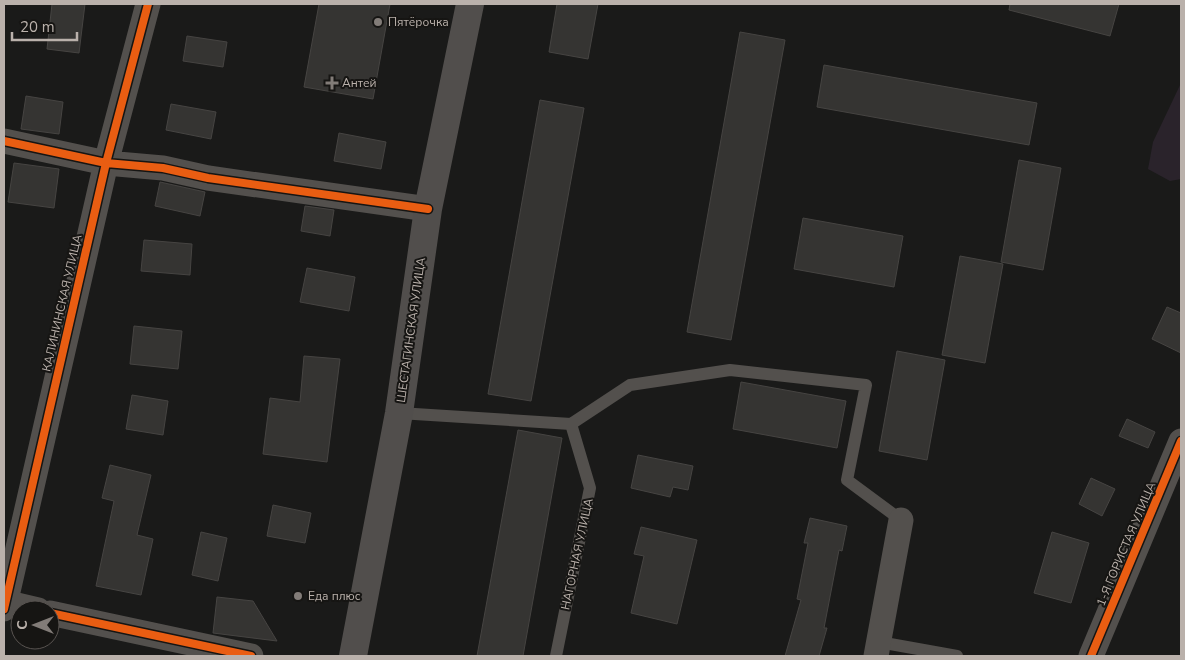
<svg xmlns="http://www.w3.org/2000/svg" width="1185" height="660" font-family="'Nunito Sans',sans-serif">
  <rect width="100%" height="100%" fill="#1a1a19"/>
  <path fill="#2a232b" d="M 1181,83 L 1181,179 L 1170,181 L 1148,169 L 1153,142 Z"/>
  <path fill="#353432" stroke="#464442" d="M 52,4 L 85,4 L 79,53 L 47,49 Z
    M 319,4 L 390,4 L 373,99 L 304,87 Z
    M 557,4 L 598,4 L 588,59 L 549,52 Z
    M 1010,4 L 1119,4 L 1110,36 L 1009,10 Z
    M 740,32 L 785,40 L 731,340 L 687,332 Z
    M 187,36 L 227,42 L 223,67 L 183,61 Z
    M 824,65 L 1037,103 L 1029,145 L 817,107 Z
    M 26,96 L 63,102 L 59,134 L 21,129 Z
    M 540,100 L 584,108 L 531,401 L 488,394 Z
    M 171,104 L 216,112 L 211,139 L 166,130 Z
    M 339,133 L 386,142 L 381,169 L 334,161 Z
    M 1019,160 L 1061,168 L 1043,270 L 1001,262 Z
    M 14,163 L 59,169 L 54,208 L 8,202 Z
    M 160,182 L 205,192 L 200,216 L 155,206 Z
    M 305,206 L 334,210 L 330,236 L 301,231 Z
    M 803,218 L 903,236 L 894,287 L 794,269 Z
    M 144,240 L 192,244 L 190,275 L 141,271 Z
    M 960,256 L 1003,264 L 985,363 L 942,355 Z
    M 307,268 L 355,277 L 349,311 L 300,302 Z
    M 1167,307 L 1181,313 L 1181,353 L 1152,339 Z
    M 134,326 L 182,331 L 178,369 L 130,364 Z
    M 897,351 L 945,360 L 927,460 L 879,451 Z
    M 304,356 L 340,359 L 327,462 L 263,454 L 270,398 L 300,402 Z
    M 741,382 L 846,401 L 837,448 L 733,429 Z
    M 132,395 L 168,401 L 163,435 L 126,429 Z
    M 1127,419 L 1155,432 L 1148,448 L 1119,436 Z
    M 518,430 L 562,438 L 523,656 L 477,656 Z
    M 638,455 L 693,466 L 688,490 L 673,487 L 670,497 L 631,488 Z
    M 110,465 L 151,475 L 137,535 L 153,539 L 141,595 L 96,586 L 114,501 L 102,498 Z
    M 1091,478 L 1115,489 L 1102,516 L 1079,504 Z
    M 273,505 L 311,513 L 305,543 L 267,536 Z
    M 810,518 L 847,526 L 842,551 L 839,550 L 824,628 L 827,628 L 819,656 L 785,656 L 801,600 L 797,599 L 808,543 L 804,543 Z
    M 641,527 L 697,540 L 677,624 L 631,613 L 644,556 L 634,554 Z
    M 201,532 L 227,538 L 218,581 L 192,575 Z
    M 1052,532 L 1089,543 L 1071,603 L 1034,593 Z
    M 217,597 L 253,601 L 277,641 L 213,633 Z"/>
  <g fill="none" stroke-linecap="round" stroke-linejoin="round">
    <path stroke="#53504d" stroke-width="12" d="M 399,413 L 571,424 L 630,385 L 730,370 L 866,385 L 847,480 L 901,520
      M 879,642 L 957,656
      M 556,656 L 590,488 L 571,424"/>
    <path stroke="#53504d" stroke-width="25" d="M 4,141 L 106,163 L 163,168 L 208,178 L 428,209
      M 4,602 L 38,610
      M 4,609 L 106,163 L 148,4
      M 50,613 L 251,656
      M 876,656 L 901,520
      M 1091,656 L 1181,441"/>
    <path stroke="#514e4c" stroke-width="28" d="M 353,656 L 399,413 L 428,209 L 470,4"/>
    <defs>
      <path id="cycleway" d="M 4,141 L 106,163 L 163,168 L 208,178 L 428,209
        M 4,609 L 106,163 L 148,4
        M 50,613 L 251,656
        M 1091,656 L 1181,441"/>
    </defs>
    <use href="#cycleway" stroke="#161513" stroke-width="11"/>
    <use href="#cycleway" stroke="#e95d12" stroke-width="8"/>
  </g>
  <g fill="#827c78" stroke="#161513" stroke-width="2">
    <circle cx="378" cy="22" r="5"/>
    <path d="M329.5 75.5h5v5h5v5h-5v5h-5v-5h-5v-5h5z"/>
    <circle cx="298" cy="596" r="5"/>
  </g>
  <g text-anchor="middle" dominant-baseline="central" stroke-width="4" stroke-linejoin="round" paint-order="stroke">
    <g font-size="12" fill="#bab1ab" stroke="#161513" text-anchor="start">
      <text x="388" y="22">Пятёрочка</text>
      <text x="342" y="83">Антей</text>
      <text x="308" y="596">Еда плюс</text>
    </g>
    <g font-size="12" fill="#bab1ab" stroke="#161513">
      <text transform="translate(62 303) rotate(-77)">КАЛИНИНСКАЯ УЛИЦА</text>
      <text transform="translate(411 330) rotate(-82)">ШЕСТАГИНСКАЯ УЛИЦА</text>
      <text transform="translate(1126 544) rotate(-67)">1-Я ГОРИСТАЯ УЛИЦА</text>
      <text transform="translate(577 554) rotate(-78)">НАГОРНАЯ УЛИЦА</text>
    </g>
  </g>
  <rect width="1185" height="660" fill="none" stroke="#bab1ab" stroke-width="10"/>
  <g transform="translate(35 625) rotate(270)"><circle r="24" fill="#161513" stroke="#585350"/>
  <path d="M0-4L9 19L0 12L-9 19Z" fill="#827c78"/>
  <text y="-8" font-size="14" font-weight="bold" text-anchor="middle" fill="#bab1ab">С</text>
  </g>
  <path d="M12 32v8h65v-8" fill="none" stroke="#bab1ab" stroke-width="2.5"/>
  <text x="20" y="32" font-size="15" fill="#bab1ab" stroke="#161513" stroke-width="4" paint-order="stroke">20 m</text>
</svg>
